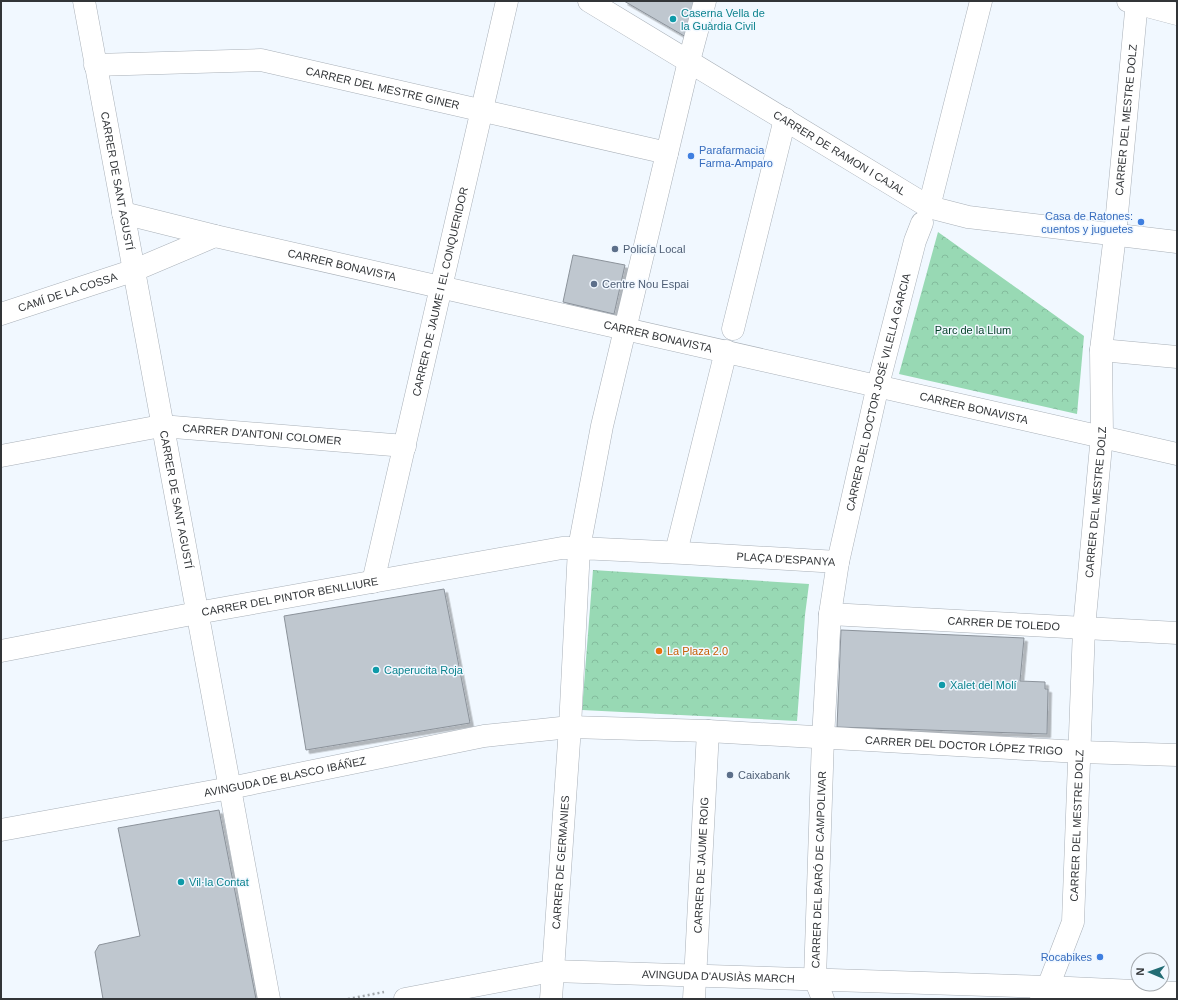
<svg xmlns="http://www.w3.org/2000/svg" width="1178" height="1000" font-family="Arial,sans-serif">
  <defs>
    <pattern id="park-crowns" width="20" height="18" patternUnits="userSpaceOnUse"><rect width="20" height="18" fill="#98d9b4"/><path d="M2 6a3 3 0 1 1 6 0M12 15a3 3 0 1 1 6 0" fill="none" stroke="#83bb9c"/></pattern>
    <filter id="shadow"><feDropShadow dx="3.5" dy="3.5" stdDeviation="0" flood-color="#0004"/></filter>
  </defs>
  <rect width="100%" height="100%" fill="#f1f8ff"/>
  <path fill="url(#park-crowns)" d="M 938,232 L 1084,336 L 1077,414 L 899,374 Z
    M 593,570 L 809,584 L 805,615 L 797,721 L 582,710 Z"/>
  <path fill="#bfc7cf" stroke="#8b929a" filter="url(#shadow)" d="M 624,1 L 694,1 L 686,37 Z
    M 573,255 L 625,265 L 614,314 L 563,302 Z
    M 444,589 L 470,723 L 306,750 L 284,616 Z
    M 841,630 L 1024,638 L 1020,681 L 1045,682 L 1045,689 L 1048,689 L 1047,734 L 837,727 Z
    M 219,810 L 256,999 L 103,999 L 95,952 L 99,945 L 140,936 L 118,828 Z"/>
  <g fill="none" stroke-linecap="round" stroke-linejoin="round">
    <defs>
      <g id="minor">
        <path id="s1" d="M 84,1 L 269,999"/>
        <path id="s2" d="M 589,1 L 929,207 L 968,217 L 1177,242"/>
        <path d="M 1128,1 L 1177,14"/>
        <path id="s3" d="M 95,65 L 261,60 L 667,153"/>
        <path d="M 929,207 L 981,1"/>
        <path id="s4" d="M 123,213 L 215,236 L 1177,454"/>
        <path id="s5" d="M 1,314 L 135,270 L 215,236"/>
        <path d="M 733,329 L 785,119"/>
        <path d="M 1101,350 L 1177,357"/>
        <path id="s6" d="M 1,456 L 161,426 L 405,446"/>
        <path d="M 676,552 L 726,351"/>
        <path id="s7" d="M 373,582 L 507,1"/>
        <path id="s8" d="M 830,614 L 1177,633"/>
        <path id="s9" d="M 1,651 L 197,613 L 562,548 L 579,548 L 602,426 L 689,61 L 705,1"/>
        <path id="s10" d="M 1,830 L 230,788 L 484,736 L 570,727 L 708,731 L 1080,752 L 1177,755"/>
        <path id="s11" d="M 405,999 L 552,971 L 1048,987 L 1177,993"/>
        <path id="s12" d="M 551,999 L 570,727 L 579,548 L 683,553 L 838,562"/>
        <path id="s13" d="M 694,999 L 708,731"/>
        <path id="s14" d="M 823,999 L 815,979 L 823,738 L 830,614 L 838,562 L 878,385 L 915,241 L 922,223"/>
        <path id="s15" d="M 1041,999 L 1048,987 L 1073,922 L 1084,628 L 1102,435 L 1101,350 L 1115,235 L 1137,1"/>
      </g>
    </defs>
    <use href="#minor" stroke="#a9b0b8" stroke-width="23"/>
    <path stroke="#a1a7ac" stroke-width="2.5" stroke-dasharray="2 3" stroke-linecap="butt" d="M 348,999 L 384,992"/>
    <use href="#minor" stroke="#fff" stroke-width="22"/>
  </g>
  <g fill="#0f9aa8" stroke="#f1f8ff" stroke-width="1.5">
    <circle cx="673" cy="19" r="4"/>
    <circle cx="376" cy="670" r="4"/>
    <circle cx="942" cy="685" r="4"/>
    <circle cx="181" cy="882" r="4"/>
  </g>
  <g fill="#3f7fe0" stroke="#f1f8ff" stroke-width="1.5">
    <circle cx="691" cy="156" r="4"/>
    <circle cx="1141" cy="222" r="4"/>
    <circle cx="1100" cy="957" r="4"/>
  </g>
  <g fill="#5c6f8a" stroke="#f1f8ff" stroke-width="1.5">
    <circle cx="615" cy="249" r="4"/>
    <circle cx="594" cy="284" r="4"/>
    <circle cx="730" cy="775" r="4"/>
  </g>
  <circle fill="#e8710a" stroke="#f1f8ff" stroke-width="1.5" cx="659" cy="651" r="4"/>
  <g text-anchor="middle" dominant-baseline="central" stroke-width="3" stroke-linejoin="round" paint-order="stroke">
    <g font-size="11" fill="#0d838f" stroke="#f1f8ff" text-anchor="start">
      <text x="681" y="13">Caserna Vella de<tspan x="681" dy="13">la Guàrdia Civil</tspan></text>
      <text x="384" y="670">Caperucita Roja</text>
      <text x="950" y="685">Xalet del Molí</text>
      <text x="189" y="882">Vil·la Contat</text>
    </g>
    <g font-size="11" fill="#323538" stroke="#f1f8ff">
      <text stroke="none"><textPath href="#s3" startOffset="291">CARRER DEL MESTRE GINER</textPath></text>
      <text stroke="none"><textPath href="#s15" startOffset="888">CARRER DEL MESTRE DOLZ</textPath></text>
      <text stroke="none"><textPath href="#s2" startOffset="293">CARRER DE RAMON I CAJAL</textPath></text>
      <text stroke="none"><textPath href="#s1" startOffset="183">CARRER DE SANT AGUSTÍ</textPath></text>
      <text stroke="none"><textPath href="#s4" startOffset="225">CARRER BONAVISTA</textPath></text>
      <text stroke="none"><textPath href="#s5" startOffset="70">CAMÍ DE LA COSSA</textPath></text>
      <text stroke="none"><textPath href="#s7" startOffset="298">CARRER DE JAUME I EL CONQUERIDOR</textPath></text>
      <text stroke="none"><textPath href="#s4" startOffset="549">CARRER BONAVISTA</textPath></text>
      <text stroke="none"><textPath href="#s14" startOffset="614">CARRER DEL DOCTOR JOSÉ VILELLA GARCIA</textPath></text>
      <text stroke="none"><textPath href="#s4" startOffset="873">CARRER BONAVISTA</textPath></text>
      <text stroke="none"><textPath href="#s6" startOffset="264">CARRER D'ANTONI COLOMER</textPath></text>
      <text stroke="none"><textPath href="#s1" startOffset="507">CARRER DE SANT AGUSTÍ</textPath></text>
      <text stroke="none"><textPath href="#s15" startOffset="504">CARRER DEL MESTRE DOLZ</textPath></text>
      <text stroke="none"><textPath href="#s12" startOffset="659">PLAÇA D'ESPANYA</textPath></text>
      <text stroke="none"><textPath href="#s9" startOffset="294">CARRER DEL PINTOR BENLLIURE</textPath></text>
      <text stroke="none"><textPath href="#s8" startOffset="174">CARRER DE TOLEDO</textPath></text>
      <text stroke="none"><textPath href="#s10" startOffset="973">CARRER DEL DOCTOR LÓPEZ TRIGO</textPath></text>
      <text stroke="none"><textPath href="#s10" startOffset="289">AVINGUDA DE BLASCO IBÁÑEZ</textPath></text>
      <text stroke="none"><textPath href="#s15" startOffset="180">CARRER DEL MESTRE DOLZ</textPath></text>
      <text stroke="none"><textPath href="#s12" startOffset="137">CARRER DE GERMANIES</textPath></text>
      <text stroke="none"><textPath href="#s13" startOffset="134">CARRER DE JAUME ROIG</textPath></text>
      <text stroke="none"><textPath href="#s14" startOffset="131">CARRER DEL BARÓ DE CAMPOLIVAR</textPath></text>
      <text stroke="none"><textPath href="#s11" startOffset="316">AVINGUDA D'AUSIÀS MARCH</textPath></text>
    </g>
    <g font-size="11" fill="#366cbe" stroke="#f1f8ff" text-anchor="end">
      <text x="699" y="150" text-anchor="start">Parafarmacia<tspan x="699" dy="13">Farma-Amparo</tspan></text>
      <text x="1133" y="216">Casa de Ratones:<tspan x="1133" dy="13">cuentos y juguetes</tspan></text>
      <text x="1092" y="957">Rocabikes</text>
    </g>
    <g font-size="11" fill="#4e5e75" stroke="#f1f8ff" text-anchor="start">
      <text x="623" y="249">Policía Local</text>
      <text x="602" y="284">Centre Nou Espai</text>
      <text x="738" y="775">Caixabank</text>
    </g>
    <g font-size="11" fill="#023e25" stroke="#f1f8ff">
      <text x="973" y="330">Parc de la Llum</text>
    </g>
    <g font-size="11" fill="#c56008" stroke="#f1f8ff" text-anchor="start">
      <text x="667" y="651">La Plaza 2.0</text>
    </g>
  </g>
  <rect width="1178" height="1000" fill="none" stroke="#323538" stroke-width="4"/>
  <g transform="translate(1150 972) rotate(272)"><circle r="19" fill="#f1f8ff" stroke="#a5aaaf"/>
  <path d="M0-3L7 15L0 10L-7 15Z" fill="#226c74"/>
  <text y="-6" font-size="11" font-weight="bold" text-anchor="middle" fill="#323538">N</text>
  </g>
</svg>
